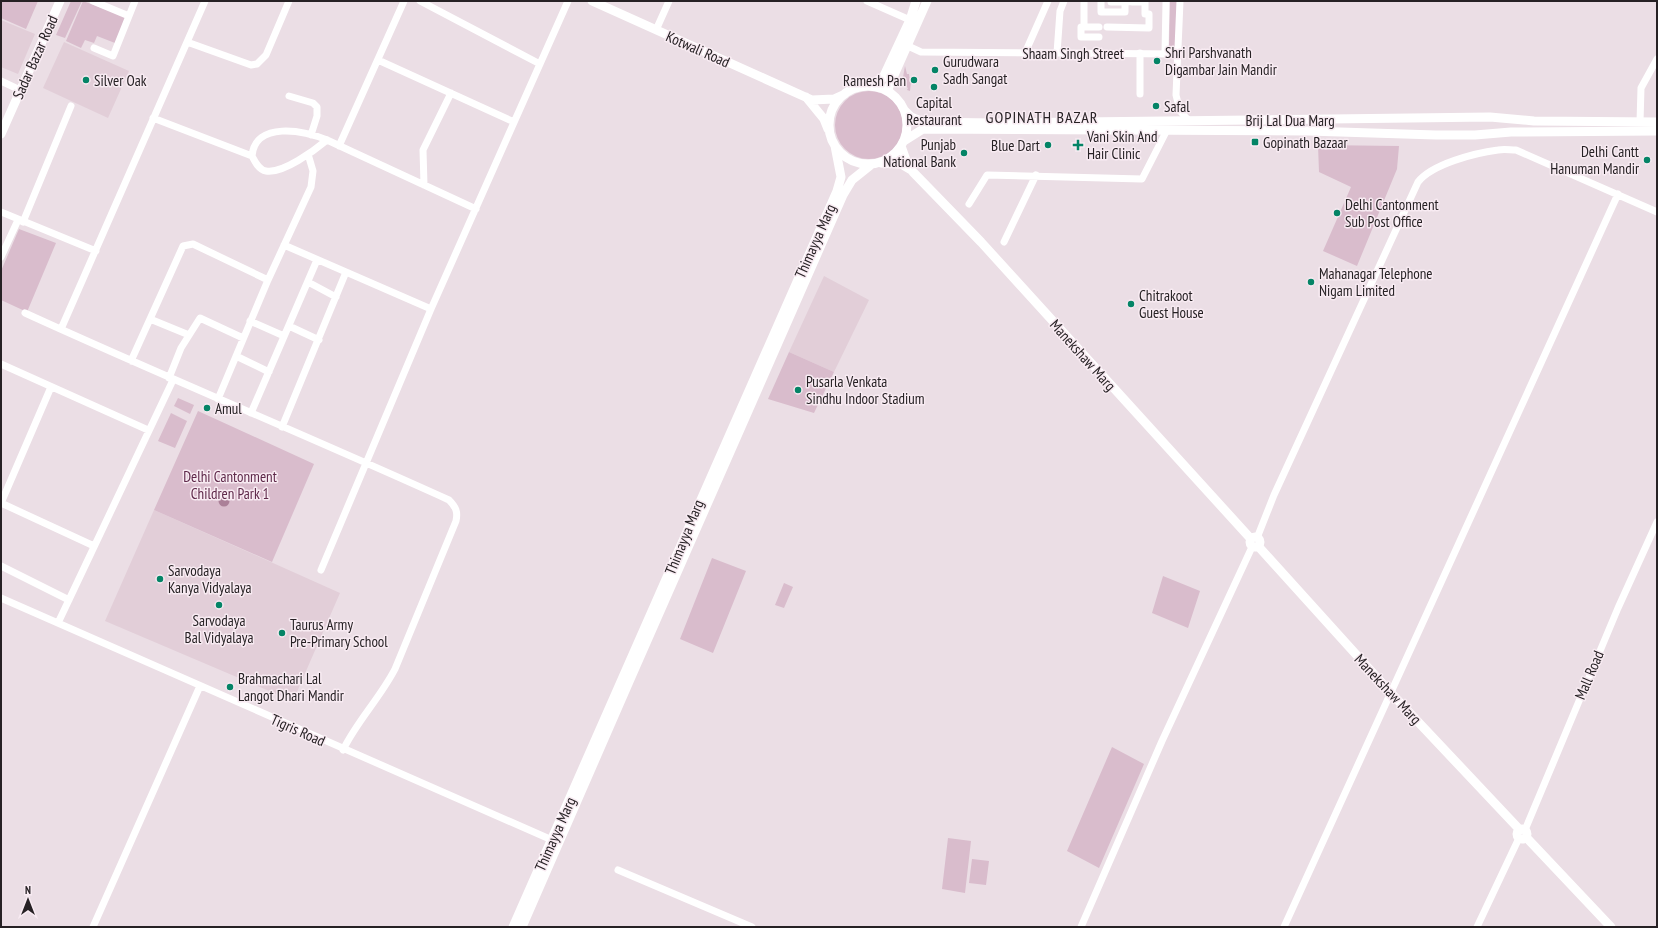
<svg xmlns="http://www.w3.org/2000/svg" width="1658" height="928" font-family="'PT Sans Narrow',sans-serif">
  <rect width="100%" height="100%" fill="#ebdee5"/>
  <path fill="#e2ced8" d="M 1,20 L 35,34 L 18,74 L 1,67 Z
    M 64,42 L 129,71 L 108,118 L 43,88 Z
    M 824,276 L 869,300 L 834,372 L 789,352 Z
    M 154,510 L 340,593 L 293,701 L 105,621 Z"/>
  <path fill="#d9bccc" d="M 1,1 L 38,1 L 26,29 L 1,18 Z
    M 71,1 L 82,1 L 65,38 L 56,35 Z
    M 83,1 L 126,17 L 115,43 L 97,36 L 94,43 L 85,40 L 81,48 L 66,41 Z
    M 1170,1 L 1177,1 L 1176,46 L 1169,46 Z
    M 905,66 L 907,74 L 909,74 L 910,82 L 911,82 L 910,91 L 907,90 L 908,88 L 902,83 Z
    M835 125a34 34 0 1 1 68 0a34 34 0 1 1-68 0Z
    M 1318,145 L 1399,146 L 1397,169 L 1357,266 L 1323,251 L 1351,187 L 1319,172 Z
    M 19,229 L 56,243 L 27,312 L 1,300 L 1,271 Z
    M 789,352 L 834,372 L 814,413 L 768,399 Z
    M 178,398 L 194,405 L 190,414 L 174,406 Z
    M 198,411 L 314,464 L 272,562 L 154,510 Z
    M 171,413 L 187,421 L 175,448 L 158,441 Z
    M 712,558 L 746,571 L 713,653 L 680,639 Z
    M 1163,576 L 1200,591 L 1188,628 L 1152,613 Z
    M 784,583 L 793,587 L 784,608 L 775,605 Z
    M 1112,747 L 1144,764 L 1099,868 L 1067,851 Z
    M 948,838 L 971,841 L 965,893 L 942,889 Z
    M 972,859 L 989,861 L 986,885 L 969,883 Z"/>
  <path fill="#ab8098" d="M218.5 501a5.5 5.5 0 1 1 11 0a5.5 5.5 0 1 1-11 0Z"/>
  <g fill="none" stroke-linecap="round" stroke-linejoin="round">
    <path stroke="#fff" stroke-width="7" d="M 93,1 L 129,16 L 113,56 L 94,48
      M 420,1 L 540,64
      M 867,1 L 910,20
      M 1101,1 L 1101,12 L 1125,12 L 1125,2
      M 1180,1 L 1176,95 L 1180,111 L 1189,121
      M 1111,2 L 1128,2
      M 129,16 L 135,1
      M 1084,27 L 1084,1
      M 1107,27 L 1149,28 L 1149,14 L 1145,14 L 1145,2 L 1132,2
      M 656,30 L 669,1
      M 1099,37 L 1081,37 L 1081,27 L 1099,27
      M 187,42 L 251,65 L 257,64 L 266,55 L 289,1
      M 908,46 L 921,52 L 1178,54
      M 1025,53 L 1048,1
      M 1057,53 L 1060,11 L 1064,1
      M 1140,53 L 1140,94
      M 1165,53 L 1166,1
      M 378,60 L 514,122
      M 1,81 L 20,90
      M 289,96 L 313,103 L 317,107 L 317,116 L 311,135
      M 153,118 L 252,156
      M 1640,122 L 1641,88 L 1657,59
      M 327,140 C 315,150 283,174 266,171 C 259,170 255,162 252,156 C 255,121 304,130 327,140 L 476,209
      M 339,146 L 404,1
      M 424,185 L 423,150 L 451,93
      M 969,204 L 987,175 L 1142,179 L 1167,130
      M 1,212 L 96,251
      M 23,222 L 71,106
      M 1004,242 L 1036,175
      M 284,245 L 431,309
      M 1,257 L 18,220
      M 308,282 L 336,297
      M 25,313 C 165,377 308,436 449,500 C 456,507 458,512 456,521 L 395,669 C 380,698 357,721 343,750
      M 150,319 L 189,335
      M 250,321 L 284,336
      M 289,326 L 319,340
      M 61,329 L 205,1
      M 236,356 L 269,372
      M 131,361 L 183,246 L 193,244 L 268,280
      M 1,364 L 148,430
      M 169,378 L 181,348 L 200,318 L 243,338
      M 218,399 L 268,280 L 311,187 L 313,171 L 308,154
      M 251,413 L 317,260
      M 282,427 L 346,272
      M 1,503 L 51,387
      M 1,503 L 94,546
      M 1257,538 L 1274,495 L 1418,182 C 1432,164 1475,153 1498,150 C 1504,149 1510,150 1516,150 L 1657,212
      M 1,566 L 69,600
      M 321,570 L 431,309 L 568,1
      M 1,598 L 552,840
      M 58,623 L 173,380
      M 1525,830 L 1618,608 L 1657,522
      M 618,870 L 752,927
      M 93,927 L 200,686
      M 1081,927 L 1162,741 L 1252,547
      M 1284,927 L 1618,194
      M 1477,927 L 1519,838"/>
    <path stroke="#fff" stroke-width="9" d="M 592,1 L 812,100 L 834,99 L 845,94
      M 866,86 L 883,78 L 910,20 L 916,1
      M829 125a39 39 0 1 1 78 0a39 39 0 1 1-78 0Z
      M 887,91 L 927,1
      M 806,97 L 824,119 L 828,129
      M 905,111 L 911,117 L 923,122 L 994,123 L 1490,117 L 1534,121 L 1657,122
      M 1,134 L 60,1
      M 904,141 L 923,129 L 1308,131 L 1436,135 L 1475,135 L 1511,132 L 1657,131
      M 901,146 L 906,160 L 913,172 L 981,242 L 1251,539
      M 881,163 L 901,164 L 911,170
      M1250 542a5 5 0 1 1 10 0a5 5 0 1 1-10 0Z
      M 1258,546 L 1390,692 L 1520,830
      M1517 834a5 5 0 1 1 10 0a5 5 0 1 1-10 0Z
      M 1526,837 L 1611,927
      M 513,927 C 622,682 727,436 837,191 L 841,177 L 835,146
      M 522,927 C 629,683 734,438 843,195 L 852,180 L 872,164"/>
  </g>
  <g fill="#048466" stroke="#f8ebf2" stroke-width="1.5">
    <circle cx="1157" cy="61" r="4"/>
    <circle cx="935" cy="70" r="4"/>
    <circle cx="86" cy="80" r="4"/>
    <circle cx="914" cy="80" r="4"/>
    <circle cx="934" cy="87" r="4"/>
    <circle cx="1156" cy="106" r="4"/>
    <rect x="1251" y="138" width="8" height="8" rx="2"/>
    <circle cx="1048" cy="145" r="4"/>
    <path d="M1076 139h4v4h4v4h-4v4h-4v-4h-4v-4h4z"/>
    <circle cx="964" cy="153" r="4"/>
    <circle cx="1647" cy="160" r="4"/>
    <circle cx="1337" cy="213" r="4"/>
    <circle cx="1311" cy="282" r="4"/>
    <circle cx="1131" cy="304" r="4"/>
    <circle cx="798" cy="390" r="4"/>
    <circle cx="207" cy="408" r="4"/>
    <circle cx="160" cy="579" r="4"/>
    <circle cx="219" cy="605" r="4"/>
    <circle cx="282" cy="633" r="4"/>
    <circle cx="230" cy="687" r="4"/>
  </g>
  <g text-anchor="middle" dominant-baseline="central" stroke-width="3" stroke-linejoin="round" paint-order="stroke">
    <g font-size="15" fill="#262124" stroke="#f8ebf2">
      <text transform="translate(698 49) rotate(24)">Kotwali Road</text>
      <text x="1073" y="53">Shaam Singh Street</text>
      <text transform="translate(35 57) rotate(-66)">Sadar Bazar Road</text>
      <text x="1290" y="120">Brij Lal Dua Marg</text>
      <text transform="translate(815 241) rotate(-66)">Thimayya Marg</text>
      <text transform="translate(1083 355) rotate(48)">Manekshaw Marg</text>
      <text transform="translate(684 537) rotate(-68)">Thimayya Marg</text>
      <text transform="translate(1589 675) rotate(-67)">Mall Road</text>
      <text transform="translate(1388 689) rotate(47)">Manekshaw Marg</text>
      <text transform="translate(298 730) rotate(24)">Tigris Road</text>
      <text transform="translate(555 834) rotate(-66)">Thimayya Marg</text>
    </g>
    <g font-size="15" fill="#262124" stroke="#f8ebf2" text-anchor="start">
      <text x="1165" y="52">Shri Parshvanath<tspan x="1165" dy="17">Digambar Jain Mandir</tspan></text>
      <text x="943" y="61">Gurudwara<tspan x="943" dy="17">Sadh Sangat</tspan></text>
      <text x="94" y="80">Silver Oak</text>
      <text x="906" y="80" text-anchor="end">Ramesh Pan</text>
      <text x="934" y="102" text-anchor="middle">Capital<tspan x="934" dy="17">Restaurant</tspan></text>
      <text x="1164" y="106">Safal</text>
      <text x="1087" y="136">Vani Skin And<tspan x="1087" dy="17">Hair Clinic</tspan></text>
      <text x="1263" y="142">Gopinath Bazaar</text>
      <text x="956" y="144" text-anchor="end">Punjab<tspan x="956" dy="17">National Bank</tspan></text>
      <text x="1040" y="145" text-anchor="end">Blue Dart</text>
      <text x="1639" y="151" text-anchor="end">Delhi Cantt<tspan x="1639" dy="17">Hanuman Mandir</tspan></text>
      <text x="1345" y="204">Delhi Cantonment<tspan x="1345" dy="17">Sub Post Office</tspan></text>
      <text x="1319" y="273">Mahanagar Telephone<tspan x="1319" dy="17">Nigam Limited</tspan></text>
      <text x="1139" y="295">Chitrakoot<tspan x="1139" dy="17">Guest House</tspan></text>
      <text x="806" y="381">Pusarla Venkata<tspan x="806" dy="17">Sindhu Indoor Stadium</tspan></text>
      <text x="215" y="408">Amul</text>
      <text x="168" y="570">Sarvodaya<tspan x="168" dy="17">Kanya Vidyalaya</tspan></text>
      <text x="219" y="620" text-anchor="middle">Sarvodaya<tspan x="219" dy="17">Bal Vidyalaya</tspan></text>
      <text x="290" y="624">Taurus Army<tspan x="290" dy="17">Pre-Primary School</tspan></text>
      <text x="238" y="678">Brahmachari Lal<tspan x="238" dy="17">Langot Dhari Mandir</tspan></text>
    </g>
    <g font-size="15" fill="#5f294a" stroke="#f8ebf2">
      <text x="230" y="476">Delhi Cantonment<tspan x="230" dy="17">Children Park 1</tspan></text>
    </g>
    <g font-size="16" letter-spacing="1" fill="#262124" stroke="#f8ebf2">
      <text x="1042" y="117">GOPINATH BAZAR</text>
    </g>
  </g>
  <rect width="1658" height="928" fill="none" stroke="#262124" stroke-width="4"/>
  <g transform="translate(28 900)" stroke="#f8ebf2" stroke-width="3" paint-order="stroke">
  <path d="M0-3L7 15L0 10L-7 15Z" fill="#262124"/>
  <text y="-6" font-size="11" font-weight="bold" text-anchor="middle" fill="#262124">N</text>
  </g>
</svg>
